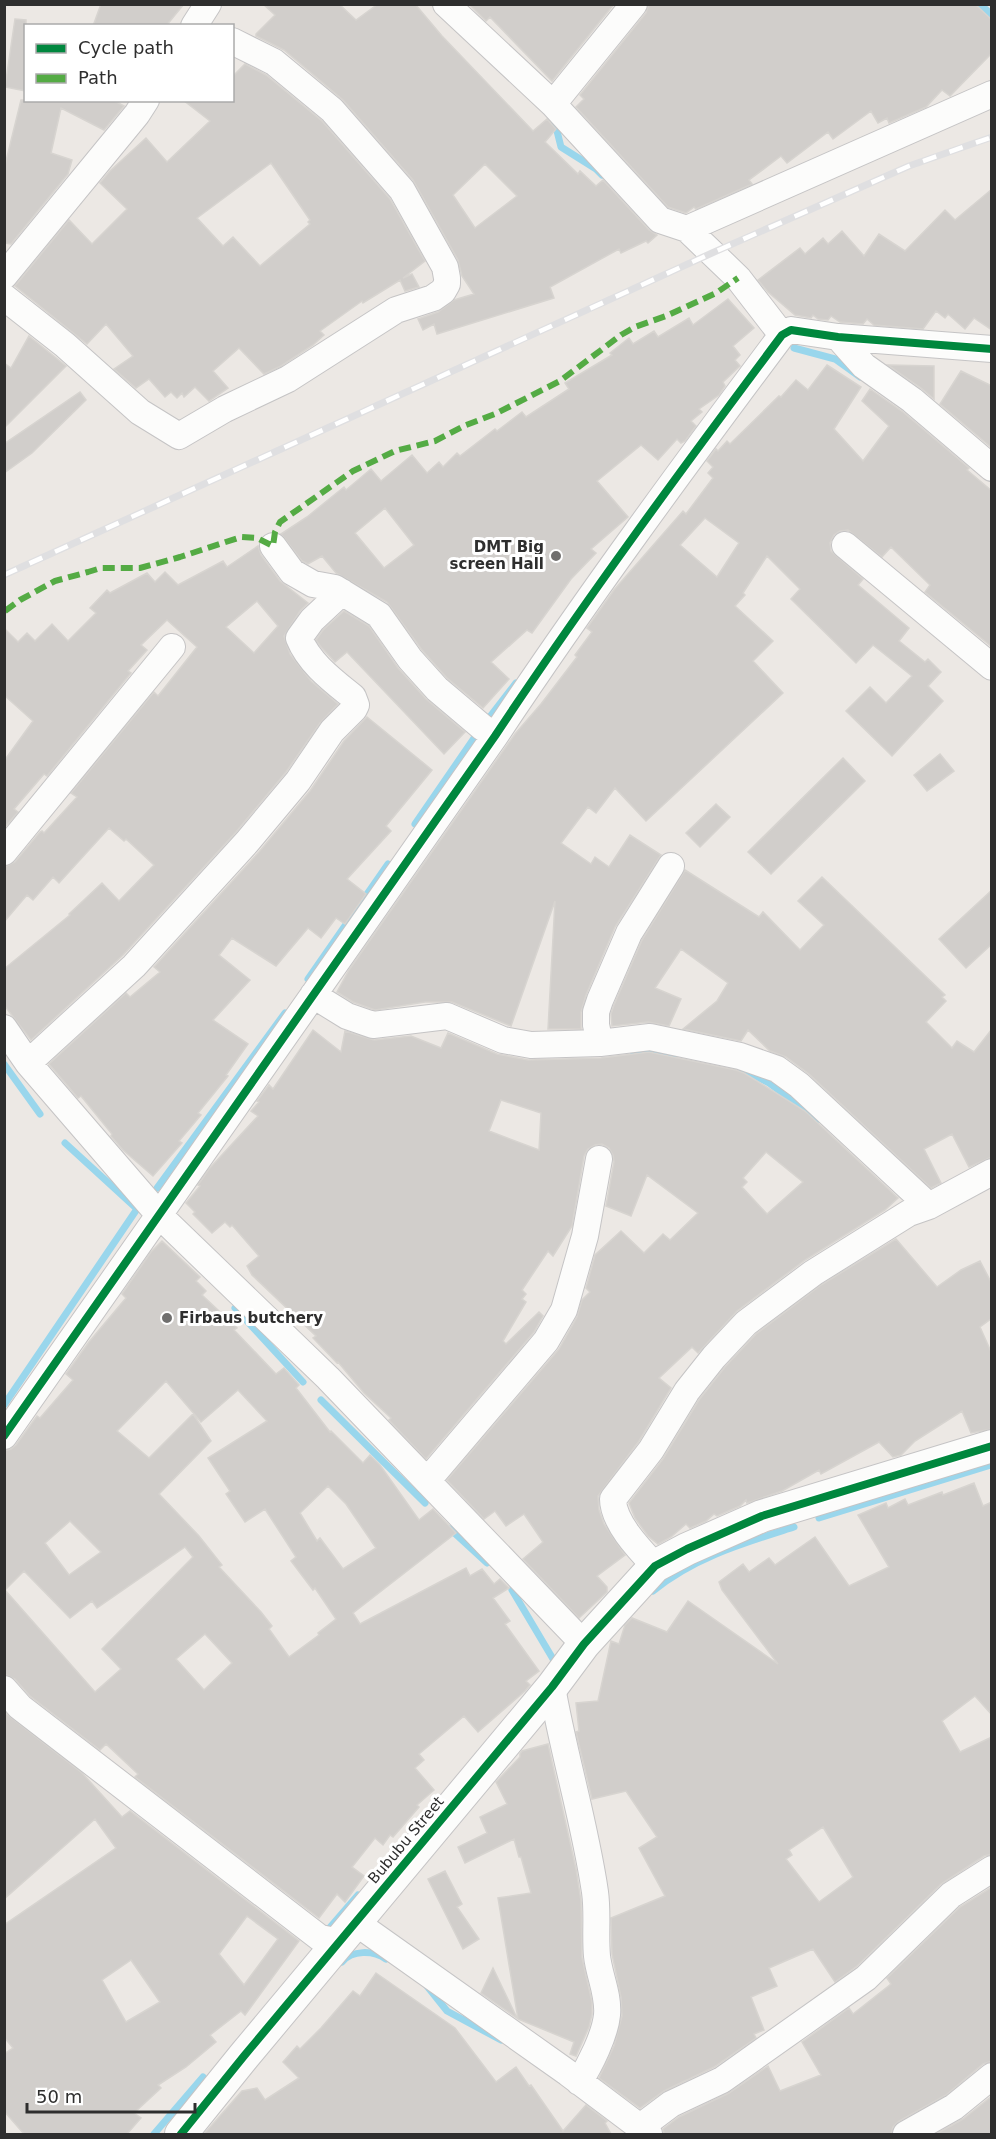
<svg xmlns="http://www.w3.org/2000/svg" width="996" height="2139" font-family="'DejaVu Sans',sans-serif">
  <rect width="100%" height="100%" fill="#ece8e4"/>
  <g fill="none" stroke-linecap="round" stroke-linejoin="round">
    <path stroke="#99d6ec" stroke-width="7" d="M 980,4 L 992,15
      M 554,119 L 561,147 L 596,169 L 602,175
      M 794,348 L 835,359 L 860,377
      M 486,722 L 516,683
      M 415,824 L 479,731
      M 308,979 L 388,864
      M 633,1051 L 676,1054
      M 4,1064 L 40,1114
      M 742,1069 L 769,1083 L 818,1119
      M 157,1188 L 285,1013
      M 235,1308 L 303,1382
      M 321,1400 L 425,1503
      M 4,1405 L 137,1209 L 65,1143
      M 819,1518 L 991,1465
      M 450,1529 L 487,1563
      M 512,1590 L 556,1664
      M 653,1591 C 695,1557 744,1543 794,1527
      M 326,1932 L 358,1895
      M 342,1962 C 352,1950 373,1950 386,1959
      M 427,1986 L 447,2011 L 501,2040
      M 154,2134 L 203,2077"/>
  </g>
  <path fill="#d1cecb" stroke="#d7d4d0" stroke-width="1.5" fill-rule="evenodd" d="M 101,4 L 184,4 L 166,26 L 93,26 Z
    M 263,4 L 339,4 L 356,20 L 378,4 L 415,4 L 442,36 L 533,131 L 547,119 L 556,129 L 545,142 L 578,174 L 580,171 L 596,186 L 603,180 L 649,230 L 657,235 L 648,243 L 646,241 L 621,253 L 619,249 L 550,287 L 554,298 L 437,334 L 434,324 L 423,330 L 418,319 L 438,312 L 454,300 L 474,294 L 462,276 L 458,260 L 413,180 L 343,100 L 284,50 L 256,36 L 256,34 L 275,15 ZM 485,164 L 517,196 L 475,228 L 453,195 Z
    M 469,4 L 614,4 L 552,81 L 490,17 L 486,21 Z
    M 649,4 L 975,4 L 992,20 L 992,53 L 950,96 L 942,90 L 926,107 L 889,123 L 887,118 L 878,123 L 871,111 L 833,139 L 828,132 L 787,163 L 781,156 L 749,180 L 752,184 L 750,185 L 696,209 L 694,207 L 686,213 L 668,207 L 576,107 L 584,99 L 580,95 L 646,13 Z
    M 15,19 L 26,20 L 26,91 L 5,87 Z
    M 245,64 L 266,75 L 322,121 L 390,199 L 425,261 L 403,278 L 412,274 L 419,287 L 405,291 L 400,280 L 363,303 L 362,301 L 320,331 L 324,335 L 313,345 L 281,366 L 264,374 L 239,348 L 213,371 L 228,388 L 209,401 L 195,387 L 184,397 L 182,393 L 177,398 L 171,392 L 165,397 L 149,379 L 136,388 L 114,369 L 133,356 L 106,324 L 87,344 L 15,286 L 69,220 L 92,244 L 127,209 L 100,183 L 110,171 L 146,138 L 167,162 L 210,121 L 183,100 L 232,100 L 232,77 ZM 271,163 L 310,220 L 308,222 L 310,224 L 260,266 L 233,237 L 223,246 L 197,218 Z
    M 21,100 L 113,100 L 124,106 L 104,130 L 61,108 L 51,153 L 72,160 L 68,174 L 11,244 L 5,243 L 4,169 Z
    M 992,189 L 992,330 L 974,318 L 965,329 L 948,314 L 945,318 L 936,311 L 923,329 L 874,325 L 867,319 L 863,324 L 840,322 L 831,316 L 828,320 L 818,319 L 813,315 L 811,318 L 795,315 L 768,292 L 758,280 L 800,248 L 805,254 L 823,238 L 828,244 L 842,231 L 864,256 L 879,234 L 905,251 L 945,210 L 955,220 Z
    M 728,299 L 754,328 L 733,346 L 740,355 L 735,360 L 740,366 L 723,382 L 725,386 L 719,395 L 699,409 L 702,412 L 691,421 L 696,426 L 685,441 L 681,443 L 677,439 L 658,460 L 641,445 L 597,481 L 628,517 L 591,549 L 596,553 L 571,579 L 532,633 L 527,630 L 491,662 L 509,679 L 483,708 L 447,678 L 422,650 L 387,602 L 336,573 L 322,556 L 308,564 L 302,561 L 281,534 L 307,517 L 344,487 L 346,490 L 371,469 L 381,481 L 412,455 L 427,473 L 439,462 L 443,467 L 457,453 L 460,456 L 495,429 L 497,431 L 522,412 L 526,417 L 569,389 L 565,383 L 612,355 L 610,353 L 629,338 L 633,344 L 654,331 L 658,337 L 689,318 L 693,325 ZM 385,508 L 414,545 L 384,568 L 355,533 Z
    M 29,336 L 66,366 L 4,428 L 4,363 L 11,368 Z
    M 827,365 L 861,387 L 834,429 L 863,461 L 889,426 L 862,401 L 870,389 L 903,412 L 969,468 L 967,470 L 992,491 L 992,647 L 925,592 L 930,585 L 891,547 L 882,557 L 848,530 L 840,531 L 834,535 L 830,543 L 831,551 L 863,579 L 858,585 L 909,628 L 899,641 L 925,662 L 928,659 L 941,672 L 928,686 L 943,701 L 892,756 L 846,711 L 870,687 L 886,703 L 912,676 L 873,645 L 856,663 L 791,599 L 800,589 L 767,556 L 743,593 L 745,595 L 735,606 L 773,641 L 753,661 L 783,693 L 646,821 L 615,788 L 596,813 L 588,807 L 561,843 L 591,864 L 595,857 L 609,867 L 630,835 L 661,855 L 615,927 L 586,995 L 581,1012 L 581,1029 L 548,1029 L 555,901 L 511,1026 L 452,1002 L 425,1002 L 375,1010 L 353,1002 L 337,992 L 349,970 L 515,734 L 541,704 L 577,657 L 575,655 L 592,632 L 587,628 L 614,590 L 683,511 L 686,514 L 713,478 L 708,473 L 713,467 L 707,461 L 716,449 L 718,451 L 727,441 L 730,444 L 779,396 L 781,397 L 796,380 L 808,390 ZM 705,518 L 739,543 L 717,577 L 680,545 Z
    M 888,365 L 934,366 L 934,399 L 921,388 Z
    M 961,371 L 992,386 L 992,448 L 940,404 Z
    M 80,392 L 86,400 L 32,453 L 4,473 L 4,444 Z
    M 258,546 L 261,555 L 280,581 L 308,603 L 300,611 L 284,636 L 290,654 L 311,681 L 338,704 L 320,723 L 286,772 L 236,832 L 123,955 L 31,1040 L 4,1005 L 4,969 L 70,915 L 69,914 L 102,883 L 119,901 L 154,865 L 126,839 L 124,841 L 109,828 L 59,883 L 53,877 L 33,900 L 27,895 L 4,922 L 4,867 L 15,862 L 40,832 L 42,831 L 44,833 L 77,797 L 71,793 L 154,692 L 158,696 L 197,647 L 167,620 L 141,645 L 147,650 L 128,671 L 131,673 L 47,776 L 44,774 L 14,809 L 18,812 L 4,828 L 4,761 L 33,721 L 5,696 L 4,628 L 18,642 L 27,633 L 35,641 L 52,624 L 68,641 L 96,613 L 90,608 L 107,590 L 110,593 L 147,573 L 155,582 L 165,572 L 178,585 L 223,561 L 227,567 ZM 257,601 L 278,626 L 254,653 L 226,627 Z
    M 344,611 L 369,626 L 398,668 L 426,699 L 465,732 L 444,754 L 347,652 L 335,662 L 321,647 L 316,640 L 323,630 Z
    M 367,717 L 432,770 L 386,826 L 391,831 L 347,879 L 366,894 L 345,924 L 336,918 L 321,938 L 308,928 L 276,966 L 232,938 L 219,955 L 250,980 L 213,1020 L 248,1044 L 226,1075 L 228,1076 L 198,1113 L 201,1115 L 179,1141 L 182,1143 L 153,1176 L 123,1150 L 111,1136 L 112,1134 L 81,1096 L 78,1098 L 49,1064 L 126,993 L 130,997 L 160,972 L 154,967 L 259,852 L 310,791 L 344,741 Z
    M 940,754 L 954,771 L 927,791 L 914,775 Z
    M 843,758 L 865,781 L 771,874 L 748,852 Z
    M 716,804 L 730,817 L 700,847 L 686,833 Z
    M 685,870 L 759,917 L 763,912 L 800,950 L 824,925 L 798,901 L 822,877 L 945,995 L 942,997 L 946,1001 L 926,1022 L 952,1048 L 957,1041 L 974,1052 L 992,1029 L 992,1157 L 969,1167 L 952,1134 L 924,1149 L 941,1183 L 931,1188 L 809,1074 L 786,1057 L 770,1051 L 748,1030 L 741,1041 L 683,1029 L 717,1001 L 728,983 L 681,949 L 655,988 L 681,999 L 669,1026 L 648,1022 L 612,1026 L 611,1014 L 614,1005 L 642,940 Z
    M 992,890 L 992,944 L 966,968 L 939,939 Z
    M 313,1030 L 341,1052 L 345,1031 L 374,1040 L 411,1036 L 441,1048 L 448,1033 L 497,1054 L 528,1060 L 601,1058 L 649,1052 L 736,1070 L 744,1073 L 805,1111 L 898,1198 L 885,1210 L 805,1260 L 737,1311 L 698,1353 L 692,1347 L 659,1378 L 671,1388 L 639,1441 L 598,1496 L 599,1510 L 604,1524 L 625,1555 L 597,1576 L 607,1587 L 607,1592 L 579,1618 L 523,1559 L 543,1542 L 524,1514 L 506,1526 L 495,1511 L 484,1519 L 447,1480 L 559,1349 L 577,1317 L 582,1300 L 590,1292 L 586,1288 L 595,1255 L 621,1231 L 644,1253 L 663,1234 L 670,1240 L 698,1213 L 647,1175 L 631,1216 L 606,1206 L 614,1162 L 613,1155 L 609,1148 L 602,1144 L 595,1145 L 588,1149 L 584,1156 L 572,1226 L 553,1256 L 548,1251 L 522,1290 L 526,1294 L 522,1299 L 526,1302 L 503,1341 L 506,1344 L 539,1312 L 543,1316 L 534,1332 L 426,1459 L 389,1420 L 391,1418 L 364,1393 L 338,1362 L 337,1363 L 313,1338 L 316,1336 L 252,1275 L 247,1266 L 259,1256 L 232,1225 L 230,1227 L 225,1222 L 212,1233 L 193,1214 L 195,1212 L 186,1203 L 200,1186 L 198,1185 L 209,1169 L 258,1116 L 251,1111 L 259,1102 L 257,1101 L 269,1085 L 273,1089 ZM 501,1100 L 541,1113 L 539,1150 L 489,1131 ZM 766,1152 L 803,1182 L 767,1214 L 742,1187 L 747,1182 L 743,1178 Z
    M 896,1239 L 937,1287 L 961,1270 L 980,1261 L 992,1284 L 992,1318 L 980,1327 L 992,1354 L 992,1429 L 971,1433 L 962,1411 L 915,1441 L 901,1455 L 893,1457 L 879,1442 L 821,1474 L 819,1470 L 782,1491 L 747,1503 L 746,1500 L 740,1506 L 717,1516 L 714,1514 L 706,1521 L 690,1528 L 686,1524 L 671,1537 L 658,1544 L 648,1536 L 635,1518 L 629,1503 L 663,1459 L 699,1400 L 725,1367 L 756,1334 L 821,1285 Z
    M 162,1241 L 200,1277 L 196,1281 L 206,1291 L 202,1295 L 237,1328 L 234,1330 L 276,1374 L 284,1368 L 299,1385 L 296,1388 L 330,1432 L 331,1431 L 363,1463 L 370,1455 L 380,1465 L 419,1520 L 433,1509 L 456,1533 L 353,1613 L 360,1624 L 466,1568 L 470,1576 L 482,1569 L 494,1584 L 500,1579 L 509,1588 L 493,1598 L 510,1621 L 505,1624 L 539,1671 L 526,1681 L 530,1685 L 525,1691 L 478,1732 L 464,1716 L 419,1754 L 424,1760 L 415,1768 L 434,1790 L 417,1805 L 419,1807 L 393,1837 L 390,1835 L 383,1845 L 375,1838 L 352,1867 L 364,1876 L 345,1902 L 337,1894 L 319,1918 L 135,1777 L 138,1774 L 106,1744 L 100,1750 L 30,1696 L 15,1679 L 4,1674 L 4,1451 L 11,1449 L 16,1445 L 37,1416 L 40,1418 L 73,1380 L 66,1374 L 89,1342 L 126,1298 L 122,1294 L 151,1252 ZM 166,1381 L 201,1422 L 238,1390 L 267,1421 L 208,1458 L 230,1491 L 226,1494 L 245,1522 L 265,1509 L 296,1557 L 291,1561 L 313,1590 L 315,1588 L 336,1619 L 318,1633 L 319,1635 L 289,1657 L 269,1629 L 272,1626 L 261,1612 L 219,1567 L 222,1565 L 199,1536 L 159,1494 L 211,1441 L 193,1414 L 149,1458 L 117,1431 ZM 328,1486 L 346,1504 L 376,1548 L 343,1569 L 320,1538 L 317,1541 L 300,1513 ZM 70,1521 L 101,1552 L 69,1575 L 45,1543 ZM 185,1547 L 193,1557 L 102,1649 L 121,1669 L 95,1692 L 5,1590 L 24,1571 L 70,1618 L 92,1601 L 97,1608 ZM 205,1634 L 232,1663 L 204,1690 L 176,1659 Z
    M 974,1483 L 983,1506 L 992,1502 L 992,1715 L 975,1696 L 942,1721 L 960,1752 L 992,1737 L 992,1854 L 984,1856 L 941,1884 L 857,1966 L 835,1982 L 813,1949 L 769,1968 L 777,1986 L 751,1997 L 764,2030 L 754,2034 L 756,2038 L 714,2067 L 664,2091 L 640,2108 L 599,2078 L 614,2046 L 622,2016 L 621,1997 L 612,1954 L 611,1918 L 665,1896 L 639,1848 L 657,1837 L 626,1791 L 592,1799 L 576,1732 L 579,1731 L 576,1703 L 598,1701 L 611,1641 L 619,1644 L 625,1625 L 632,1618 L 667,1632 L 688,1601 L 778,1664 L 722,1590 L 719,1582 L 743,1564 L 749,1572 L 769,1558 L 775,1565 L 815,1537 L 849,1586 L 889,1567 L 858,1515 L 886,1503 L 888,1508 L 905,1499 L 908,1505 L 942,1492 L 943,1495 ZM 823,1827 L 853,1877 L 819,1902 L 786,1859 L 792,1855 L 789,1850 Z
    M 4,1712 L 82,1773 L 122,1817 L 130,1811 L 299,1941 L 245,2015 L 241,2011 L 210,2035 L 216,2042 L 186,2067 L 158,2085 L 161,2088 L 134,2113 L 141,2118 L 127,2134 L 24,2134 L 4,2111 L 4,2054 L 13,2048 L 4,2037 L 4,1925 L 116,1848 L 95,1819 L 4,1899 ZM 247,1916 L 278,1939 L 244,1985 L 219,1954 ZM 131,1960 L 160,2002 L 126,2022 L 102,1980 Z
    M 548,1744 L 576,1869 L 581,1901 L 582,1958 L 592,2002 L 592,2014 L 589,2027 L 576,2056 L 570,2054 L 574,2042 L 518,2019 L 498,1898 L 531,1893 L 521,1857 L 519,1857 L 514,1839 L 465,1863 L 458,1847 L 487,1833 L 480,1817 L 507,1804 L 496,1782 L 520,1757 L 520,1754 L 522,1751 Z
    M 445,1871 L 462,1904 L 457,1907 L 479,1939 L 463,1949 L 428,1879 Z
    M 992,1887 L 992,2061 L 983,2064 L 946,2095 L 899,2121 L 893,2127 L 891,2134 L 664,2134 L 663,2129 L 679,2117 L 729,2093 L 768,2066 L 780,2091 L 821,2075 L 802,2042 L 849,2008 L 853,2014 L 891,1984 L 887,1978 L 960,1907 Z
    M 493,1968 L 517,2018 L 481,1993 Z
    M 376,1973 L 455,2028 L 496,2082 L 516,2067 L 529,2086 L 531,2085 L 563,2131 L 586,2105 L 607,2121 L 605,2123 L 611,2134 L 204,2134 L 242,2091 L 257,2088 L 265,2100 L 299,2078 L 283,2062 L 297,2046 L 300,2049 L 321,2028 L 353,1991 L 360,1996 Z
    M 992,2096 L 992,2134 L 936,2134 L 963,2119 Z"/>
  <g fill="none" stroke-linecap="round" stroke-linejoin="round">
    <defs>
      <path id="minor" d="M 446,4 L 553,104 L 660,220 L 687,229 L 738,278 L 782,335
        M 194,26 L 208,4
        M 553,104 L 634,4
        M 687,229 L 992,94
        M 4,276 L 137,114 L 146,100
        M 4,297 L 65,345 L 140,412 L 179,436 L 225,409 L 288,379 L 396,310 L 433,298 L 443,291 L 447,284 L 447,278 L 445,267 L 402,190 L 332,110 L 274,62 L 232,41
        M 838,337 L 864,366 L 912,400 L 992,468
        M 845,545 L 992,667
        M 273,546 L 292,572 L 313,584 L 335,588 L 379,615 L 410,659 L 437,689 L 482,727 L 495,736
        M 4,852 L 172,647
        M 313,995 L 347,1016 L 373,1025 L 447,1016 L 503,1040 L 531,1045 L 600,1043 L 650,1037 L 740,1056 L 777,1069 L 799,1085 L 929,1206
        M 4,1028 L 28,1063 L 160,1216 L 328,1378 L 584,1644
        M 600,1043 L 596,1025 L 596,1012 L 600,1000 L 629,933 L 671,866
        M 28,1063 L 134,966 L 247,842 L 298,781 L 332,731 L 354,709 L 356,705 L 353,697 C 332,680 309,663 299,638 L 312,620 L 342,592
        M 4,1436 L 495,736 C 586,599 684,466 782,335 L 791,330 L 838,337 L 992,349
        M 427,1481 L 546,1341 L 564,1310 L 585,1236 L 599,1159
        M 655,1566 C 639,1549 613,1522 613,1499 L 651,1450 L 687,1391 L 714,1357 L 746,1323 L 813,1273 L 909,1213 L 929,1206 L 992,1172
        M 552,1687 C 564,1756 585,1823 595,1892 C 598,1913 595,1935 597,1956 C 599,1975 609,1995 607,2015 C 605,2035 590,2065 579,2082
        M 4,1689 L 20,1707 L 320,1938 L 340,1942
        M 355,1922 L 568,2073 L 649,2134
        M 639,2128 L 671,2104 L 722,2080 L 866,1978 L 951,1895 L 992,1869
        M 906,2134 L 954,2107 L 992,2076"/>
      <path id="tertiary" d="M 181,2134 L 244,2056 L 552,1687 L 584,1644 L 655,1566 L 687,1549 L 762,1516 L 992,1446"/>
    </defs>
    <use href="#minor" stroke="#c5c4c5" stroke-width="28"/>
    <use href="#tertiary" stroke="#c5c4c5" stroke-width="34"/>
    <use href="#minor" stroke="#fcfcfb" stroke-width="26"/>
    <use href="#tertiary" stroke="#fcfcfb" stroke-width="32"/>
    <defs>
      <path id="rail" d="M 4,575 L 712,253 L 909,166 L 992,137"/>
    </defs>
    <use href="#rail" stroke="#dfdfe1" stroke-width="7"/>
    <use href="#rail" stroke="#fff" stroke-width="4.5" stroke-dasharray="14" stroke-linecap="butt"/>
    <path stroke="#54ab44" stroke-width="6" stroke-dasharray="12 6" stroke-linecap="butt" d="M 5,611 L 20,600 L 55,581 L 88,572 L 101,568 L 140,568 L 180,557 L 241,537 L 257,538 L 273,546 L 275,532 L 280,522 L 353,471 L 395,451 L 435,441 L 466,425 L 495,414 L 560,381 L 621,335 L 635,327 L 666,316 L 716,293 L 738,278"/>
    <defs>
      <path id="cycleway" d="M 4,1436 L 495,736 C 586,599 684,466 782,335 L 791,330 L 838,337 L 992,349
        M 181,2134 L 244,2056 L 552,1687 L 584,1644 L 655,1566 L 687,1549 L 762,1516 L 992,1446"/>
    </defs>
    <use href="#cycleway" stroke="#fff" stroke-width="11"/>
    <use href="#cycleway" stroke="#00873e" stroke-width="8"/>
  </g>
  <g fill="#706f6e" stroke="#fff" stroke-width="2">
    <circle cx="556" cy="556" r="6"/>
    <circle cx="167" cy="1318" r="6"/>
  </g>
  <g text-anchor="middle" dominant-baseline="central" stroke-width="6" stroke-linejoin="round" paint-order="stroke">
    <g font-size="15" font-weight="bold" fill="#2e2e2e" stroke="#fff" text-anchor="end">
      <text x="544" y="547">DMT Big<tspan x="544" dy="17">screen Hall</tspan></text>
      <text x="179" y="1318" text-anchor="start">Firbaus butchery</text>
    </g>
    <g font-size="15" fill="#2e2e2e" stroke="#fff">
      <text transform="translate(406 1840) rotate(-50)">Bububu Street</text>
    </g>
  </g>
  <rect width="996" height="2139" fill="none" stroke="#2e2e2e" stroke-width="12"/>
  <rect x="24" y="24" width="210" height="78" fill="#ffffff" stroke="#ababab" stroke-width="1.5"/>
  <rect x="36" y="44" width="30" height="9" fill="#00873e" stroke="#ababab" stroke-width="1.5"/>
  <text x="78" y="54" font-size="18" fill="#2e2e2e">Cycle path</text>
  <rect x="36" y="74" width="30" height="9" fill="#54ab44" stroke="#ababab" stroke-width="1.5"/>
  <text x="78" y="84" font-size="18" fill="#2e2e2e">Path</text>
  <path d="M27 2103v9h168v-9" fill="none" stroke="#2e2e2e" stroke-width="3"/>
  <text x="36" y="2103" font-size="18" fill="#2e2e2e" stroke="#ffffff" stroke-width="4.5" paint-order="stroke">50 m</text>
</svg>
